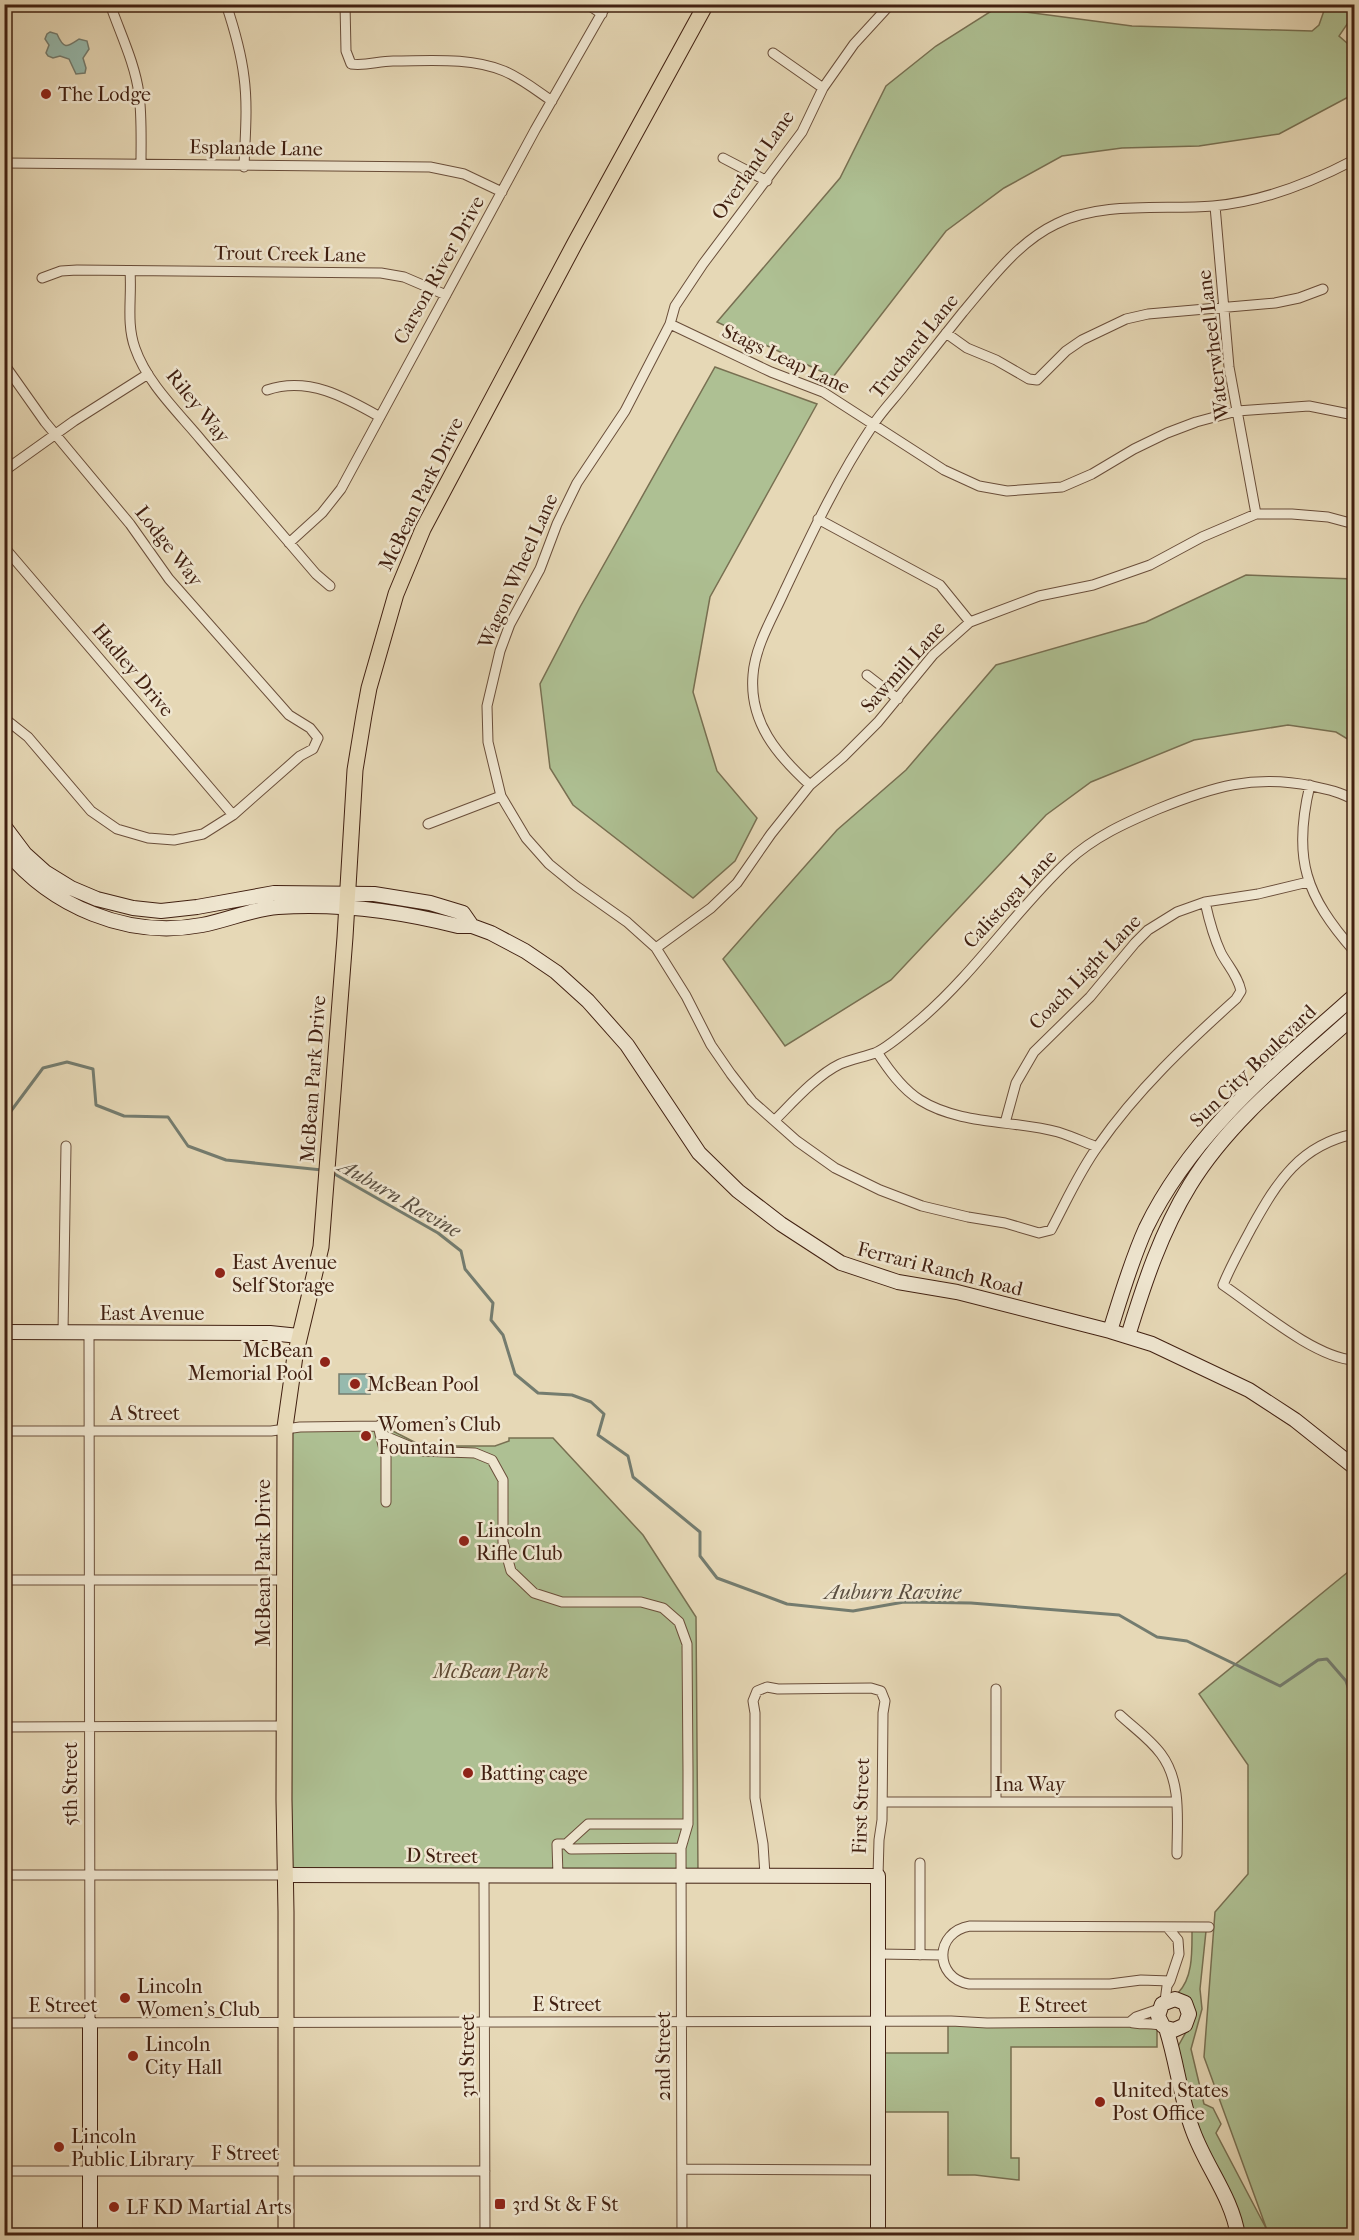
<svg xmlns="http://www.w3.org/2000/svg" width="1359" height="2240" font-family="'IM FELL French Canon',serif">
  <rect width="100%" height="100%" fill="#e6d8b6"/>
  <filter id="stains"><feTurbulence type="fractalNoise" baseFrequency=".00333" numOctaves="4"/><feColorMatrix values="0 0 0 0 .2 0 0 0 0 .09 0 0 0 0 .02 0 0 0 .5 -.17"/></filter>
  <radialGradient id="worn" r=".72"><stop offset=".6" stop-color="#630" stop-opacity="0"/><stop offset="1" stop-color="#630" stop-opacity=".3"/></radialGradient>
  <path fill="#aec093" stroke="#787052" stroke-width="1.5" d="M 1326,5 L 1354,5 L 1354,14 L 1339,36 L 1354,49 L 1354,94 L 1279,134 L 1199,146 L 1122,148 L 1062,156 L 1004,188 L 946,231 L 833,377 L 717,322 L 840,178 L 886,86 L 936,46 L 996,8 L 1132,26 L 1312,31 L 1319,25 Z
    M 715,367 L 817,404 L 710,597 L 693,692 L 717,771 L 757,818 L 735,861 L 693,898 L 573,805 L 550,768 L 540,684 L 580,607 Z
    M 1246,575 L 1354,579 L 1354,743 L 1336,732 L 1288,725 L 1194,740 L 1091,782 L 1046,815 L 891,980 L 785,1046 L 723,959 L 837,830 L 906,770 L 996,665 L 1146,622 Z
    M 381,1425 L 422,1446 L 495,1446 L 509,1441 L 509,1438 L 553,1438 L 643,1535 L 696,1617 L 698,1873 L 289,1872 L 290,1428 Z
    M 1354,1567 L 1354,2235 L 1239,2235 L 1198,2137 L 1177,2048 L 1190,2025 L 1178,1993 C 1193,1978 1192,1952 1192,1931 L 1206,1931 L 1200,1989 L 1202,2009 L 1191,2049 L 1204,2104 L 1213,2108 L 1221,2124 L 1216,2133 L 1267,2230 L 1204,2057 L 1215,1912 L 1248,1874 L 1248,1765 L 1199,1694 Z
    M 1157,2020 L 1157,2047 L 1011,2047 L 1011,2158 L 1019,2158 L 1019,2180 L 975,2175 L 948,2175 L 948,2112 L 880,2112 L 880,2053 L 948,2053 L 948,2023 Z"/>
  <path fill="#96baae" stroke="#747c6f" stroke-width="1.5" d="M 50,32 L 57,34 C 64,50 67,47 79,39 L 87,41 L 89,49 L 83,58 L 86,68 L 85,73 L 76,74 L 69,59 L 60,56 L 53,58 L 48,56 L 46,53 L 49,45 L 45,39 L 47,34 Z
    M 339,1374 L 370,1374 L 370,1394 L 339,1394 Z"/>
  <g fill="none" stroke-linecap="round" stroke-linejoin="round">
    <path stroke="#747c6f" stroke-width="3" d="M 4,1115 L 8,1115 L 43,1068 L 67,1062 L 93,1069 L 96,1105 L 124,1116 L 168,1117 L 188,1146 L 226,1160 L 322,1170
      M 331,1172 L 438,1233 L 461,1251 L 465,1269 L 493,1303 L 491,1320 L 503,1335 L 515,1374 L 538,1393 L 572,1395 L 591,1402 L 604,1414 L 598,1435 L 628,1456 L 633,1477 L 700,1532 L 700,1556 L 717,1578 L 787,1604 L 853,1611 L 904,1602 L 971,1603 L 1119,1615 L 1157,1637 L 1187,1641 L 1280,1686 L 1318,1660 L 1327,1659 L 1346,1681 L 1354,1705"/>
    <defs>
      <path id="street" d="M 110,4 C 120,33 135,63 139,94 C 142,117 141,141 141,164
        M 226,4 C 234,28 241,52 244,77 C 248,107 245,137 244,167
        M 345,4 L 346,51 L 351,64 C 367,66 378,61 393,61 C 430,61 469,57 504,71 C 521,78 537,91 552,101
        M 587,4 L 602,14
        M 894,4 L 887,8 L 854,44 L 823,88 L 802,132 L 703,264 L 675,306 L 670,324 L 625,411 L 577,483 L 557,524 L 540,569 L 510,624 L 500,651 L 487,706 L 488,742 L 501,796 L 526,838 L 549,864 L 576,886 L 627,922 L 656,948 L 686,996 L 711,1045 L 731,1074 L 752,1101 L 797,1141 L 835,1168 L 880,1190 L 922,1206 L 968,1217 L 1005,1223 L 1039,1233 L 1051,1230 C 1066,1202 1079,1172 1098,1146 C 1137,1090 1186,1044 1236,999 L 1241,991 C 1238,976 1228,966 1221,953 C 1213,936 1209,920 1205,902
        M 773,53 L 823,88
        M 723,158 L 767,181
        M 4,163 L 430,167 L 464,174 L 502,192
        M 1215,206 L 1229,367 L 1256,514
        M 130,271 C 132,297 126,323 135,348 C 147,383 179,413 202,441 C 240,485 278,530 316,574 L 330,586
        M 42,278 L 61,271 L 77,270 L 381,273 L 404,277 L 446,295
        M 670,324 L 771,372 L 823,392 L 944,470 L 979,486 L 1007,491 L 1062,487 L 1092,474 L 1134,449 L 1167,433 L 1196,422 L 1237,411 L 1309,406 L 1354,415
        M 946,333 L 967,348 L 996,360 L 1029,379 L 1037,380 L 1066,351 L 1082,340 L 1126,319 L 1148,314 L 1275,303 L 1299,298 L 1323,289
        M 4,364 L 45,422 L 130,524 L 169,579 L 289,715 L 310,728 L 318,738 L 313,749 L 300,756 L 233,815 L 203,834 L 174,840 L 148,838 L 117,829 L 91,811 L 28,737 L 4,718
        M 267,390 C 308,376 345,397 380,417
        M 4,471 L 74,421 L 148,374
        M 818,519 L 940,585 L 970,622
        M 289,543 L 322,513 L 341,489 L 535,130 L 607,4
        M 4,547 L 233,815
        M 867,675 L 898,699
        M 810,785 C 777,755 749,722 753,675 C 755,646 773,617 784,592 C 811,535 838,477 873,425 C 882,411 894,399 904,386 C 924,361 943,337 963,312 C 990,280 1018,242 1056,224 C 1101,201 1164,210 1213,206 C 1262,202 1312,182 1354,160
        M 1310,785 C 1292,859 1306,896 1354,951
        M 428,824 L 501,796
        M 656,948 L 711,908 L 737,883 L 771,834 L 810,785 L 843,757 L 878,722 L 933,655 L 970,622 L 1039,596 L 1093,585 L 1150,565 L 1202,537 L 1256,514 L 1292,514 L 1328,517 L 1354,524
        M 877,1052 C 888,1069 902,1089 920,1100 C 960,1125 1013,1120 1058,1132 C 1071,1136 1084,1142 1097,1147
        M 775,1120 C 793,1102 817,1075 840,1064 C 851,1059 864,1057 875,1053 C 889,1047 910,1028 922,1018 C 976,971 1016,910 1068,861 C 1094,837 1125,823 1158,809 C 1212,787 1253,774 1312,786 C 1326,789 1341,792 1354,800
        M 1005,1123 L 1016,1083 L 1034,1052 L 1090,997 L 1135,943 L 1148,930 L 1177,912 L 1205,902 L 1258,894 L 1308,882
        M 1354,1134 C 1300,1145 1277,1182 1252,1227 C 1242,1246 1231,1265 1223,1285 C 1257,1308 1315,1358 1354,1360
        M 63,1332 L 66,1146
        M 89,1332 L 90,2023
        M 378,1426 L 390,1420
        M 4,1431 L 271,1431 L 300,1427 L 378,1426 L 386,1457 L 386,1502
        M 380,1434 L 421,1451 L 475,1453 L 492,1460 L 503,1480 L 503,1542 L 511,1571 L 534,1593 L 562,1602 L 641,1602 L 663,1608 L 679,1622 L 687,1644 L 688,1771 L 688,1824 L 681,1848 L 682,2236
        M 4,1580 L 284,1580
        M 996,1689 L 996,1802
        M 1120,1715 C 1134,1728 1150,1739 1161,1754 C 1182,1782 1177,1820 1177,1854
        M 4,1727 L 284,1726
        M 883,1802 L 1176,1802
        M 681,1848 L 571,1849 L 566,1844 L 588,1824 L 688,1824
        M 920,1863 L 920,1955
        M 4,1875 L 284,1875
        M 765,1875 L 763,1844 L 755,1798 L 755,1713 L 753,1701 L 757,1691 L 767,1687 L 778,1689 L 871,1688 L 881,1691 L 885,1701 L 883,1713 L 882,1820 L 879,1840 L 878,1876
        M 484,1876 L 485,2236
        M 558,1876 L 557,1844 L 566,1844
        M 878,1954 L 943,1955
        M 1170,1981 L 1141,1980 L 1110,1984 L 969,1984 C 934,1978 934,1932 970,1926 L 1209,1927
        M 1165,2001 L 1167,1986 L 1170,1981 L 1179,1954 L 1178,1940 L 1167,1927
        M 1130,2022 L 1136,2017 L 1159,2009
        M 4,2023 L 951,2021 L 987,2023 L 1130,2022 C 1141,2026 1153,2021 1165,2027
        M 682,2169 L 878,2170
        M 4,2171 L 485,2171"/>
      <path id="secondary" d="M 4,826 L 25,854 L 45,872 L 71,888 L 97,899 L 133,908 L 161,911 L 197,907 L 274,893 L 374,894 L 430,903 L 463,913 L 472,926
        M 4,848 C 51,907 128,939 202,925 C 228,920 252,909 278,907 C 339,903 399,911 458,926 L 472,926 L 491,933 L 525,951 L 556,972 L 588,1001 L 627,1045 L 699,1153 L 738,1191 L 781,1224 L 841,1263 L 898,1282 L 957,1292 L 1110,1331 L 1152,1344 L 1249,1390 L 1295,1420 L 1354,1467
        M 1110,1331 C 1121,1296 1131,1261 1146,1228 C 1193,1131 1276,1066 1354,996
        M 4,1332 L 270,1333 L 299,1336
        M 1128,1336 C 1144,1284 1161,1232 1190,1185 C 1231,1118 1297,1068 1354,1016
        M 284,1875 L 878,1876 L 878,2236
        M 90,2023 L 90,2236
        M 1163,2026 L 1158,2016 L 1162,2004 L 1175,1999 L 1185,2003 L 1189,2014 L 1185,2025 L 1174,2030 L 1166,2028 C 1177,2062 1180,2097 1193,2131 C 1206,2167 1232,2197 1238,2236"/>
      <path id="primary" d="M 286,2236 L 286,1912 L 284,1800 L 285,1427 L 295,1356 L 321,1247 L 345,937 L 355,770 L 364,715 L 369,688 L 396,594 L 423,529 L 575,243 L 706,4"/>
    </defs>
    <use href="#street" stroke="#6a4e3a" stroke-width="11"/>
    <use href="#secondary" stroke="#412011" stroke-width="16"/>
    <use href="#primary" stroke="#412011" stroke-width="17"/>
    <use href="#street" stroke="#efe6d0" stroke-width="9"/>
    <use href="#secondary" stroke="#efe6d0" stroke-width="14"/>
    <use href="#primary" stroke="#e6d8b6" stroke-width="15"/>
  </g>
  <g fill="#8f2418" stroke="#efe6d0" stroke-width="2">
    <circle cx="46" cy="94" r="6"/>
    <circle cx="220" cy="1273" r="6"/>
    <circle cx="325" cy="1362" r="6"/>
    <circle cx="355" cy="1384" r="6"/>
    <circle cx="366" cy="1436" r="6"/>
    <circle cx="464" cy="1541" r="6"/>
    <circle cx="468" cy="1773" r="6"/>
    <circle cx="125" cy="1998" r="6"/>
    <circle cx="133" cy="2056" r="6"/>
    <circle cx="1100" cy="2102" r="6"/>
    <circle cx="59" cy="2147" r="6"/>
    <rect x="494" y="2198" width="12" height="12" rx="3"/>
    <circle cx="114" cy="2207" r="6"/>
  </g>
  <g text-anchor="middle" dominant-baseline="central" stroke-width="5" stroke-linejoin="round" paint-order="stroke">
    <g font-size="20" fill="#412011" stroke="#efe6d0" text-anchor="start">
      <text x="58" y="94">The Lodge</text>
      <text x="232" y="1262">East Avenue<tspan x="232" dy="23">Self Storage</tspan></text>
      <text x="313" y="1350" text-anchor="end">McBean<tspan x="313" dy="23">Memorial Pool</tspan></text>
      <text x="367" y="1384">McBean Pool</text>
      <text x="378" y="1424">Women's Club<tspan x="378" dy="23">Fountain</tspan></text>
      <text x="476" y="1530">Lincoln<tspan x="476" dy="23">Rifle Club</tspan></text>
      <text x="480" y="1773">Batting cage</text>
      <text x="137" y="1986">Lincoln<tspan x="137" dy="23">Women's Club</tspan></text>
      <text x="145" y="2044">Lincoln<tspan x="145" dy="23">City Hall</tspan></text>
      <text x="1112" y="2090">United States<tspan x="1112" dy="23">Post Office</tspan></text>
      <text x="71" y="2136">Lincoln<tspan x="71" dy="23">Public Library</tspan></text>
      <text x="512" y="2204">3rd St &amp; F St</text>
      <text x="126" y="2207">LF KD Martial Arts</text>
    </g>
    <g font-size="20" fill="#412011" stroke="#efe6d0">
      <text transform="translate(256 148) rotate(1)">Esplanade Lane</text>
      <text transform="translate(753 165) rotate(-55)">Overland Lane</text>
      <text transform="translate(290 254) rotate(1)">Trout Creek Lane</text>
      <text transform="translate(439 270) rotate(-61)">Carson River Drive</text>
      <text transform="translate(1213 345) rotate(-97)">Waterwheel Lane</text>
      <text transform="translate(914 346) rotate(-51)">Truchard Lane</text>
      <text transform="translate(786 359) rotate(25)">Stags Leap Lane</text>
      <text transform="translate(198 406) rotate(51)">Riley Way</text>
      <text transform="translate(421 494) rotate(-64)">McBean Park Drive</text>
      <text transform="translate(169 546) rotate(52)">Lodge Way</text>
      <text transform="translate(518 571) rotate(-66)">Wagon Wheel Lane</text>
      <text transform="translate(903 667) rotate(-48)">Sawmill Lane</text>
      <text transform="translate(133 670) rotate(50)">Hadley Drive</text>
      <text transform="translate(1010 899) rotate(-47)">Calistoga Lane</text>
      <text transform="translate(1085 972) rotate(-46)">Coach Light Lane</text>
      <text transform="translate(1253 1066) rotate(-44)">Sun City Boulevard</text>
      <text transform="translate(313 1079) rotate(-86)">McBean Park Drive</text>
      <text transform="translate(940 1269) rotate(14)">Ferrari Ranch Road</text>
      <text x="152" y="1313">East Avenue</text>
      <text x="145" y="1413">A Street</text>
      <text transform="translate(263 1563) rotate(-90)">McBean Park Drive</text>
      <text transform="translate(70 1784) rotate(-90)">5th Street</text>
      <text x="1030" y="1784">Ina Way</text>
      <text transform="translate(861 1806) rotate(-88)">First Street</text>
      <text transform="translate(442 1856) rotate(1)">D Street</text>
      <text x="567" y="2004">E Street</text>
      <text x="63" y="2005">E Street</text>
      <text x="1053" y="2005">E Street</text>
      <text transform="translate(467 2056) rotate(-90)">3rd Street</text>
      <text transform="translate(663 2056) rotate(-90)">2nd Street</text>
      <text x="245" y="2153">F Street</text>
    </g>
    <g font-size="20" font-style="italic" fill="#5c4832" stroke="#efe6d0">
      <text x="491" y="1671">McBean Park</text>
    </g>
    <g font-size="21" font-style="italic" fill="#5a4e40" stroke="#efe6d0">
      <text transform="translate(400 1198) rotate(30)">Auburn Ravine</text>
      <text x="893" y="1592">Auburn Ravine</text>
    </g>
  </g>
  <rect width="1359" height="2240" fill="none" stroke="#e6d8b6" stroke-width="24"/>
  <rect x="6" y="6" width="1347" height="2228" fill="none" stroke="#412011" stroke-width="3"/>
  <rect x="12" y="12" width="1335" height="2216" fill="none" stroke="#412011" stroke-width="1.5"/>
  <rect width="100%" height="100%" filter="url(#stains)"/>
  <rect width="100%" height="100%" fill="url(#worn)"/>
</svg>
